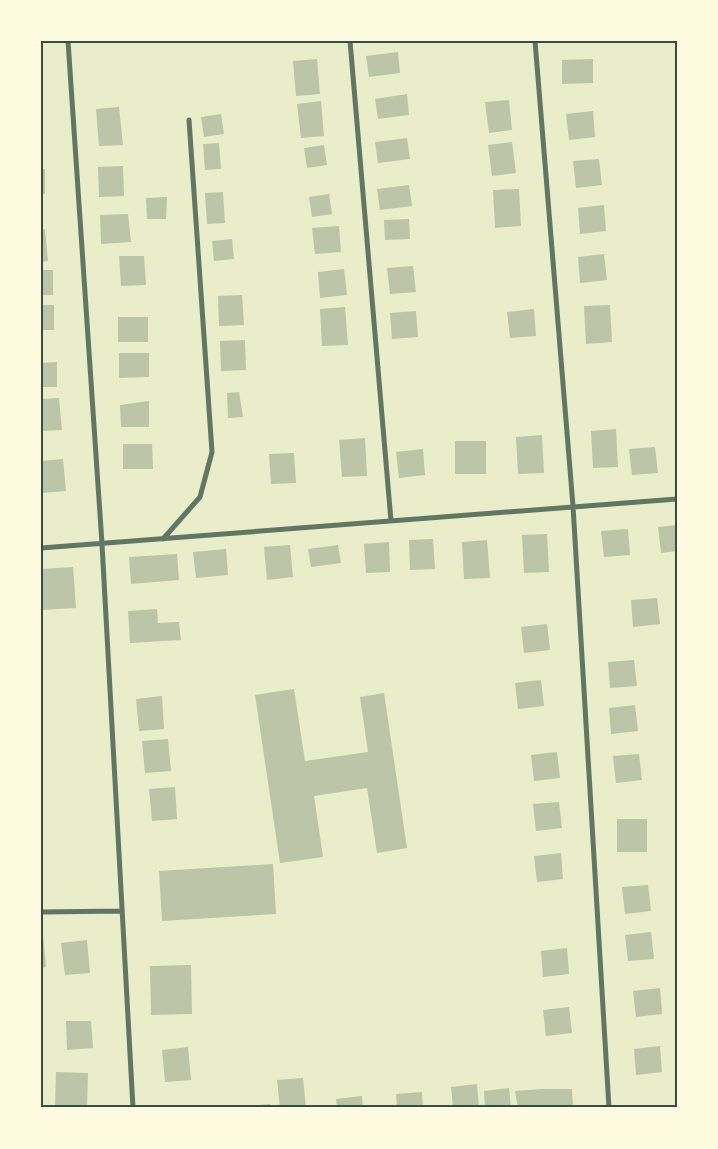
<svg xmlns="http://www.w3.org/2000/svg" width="718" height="1149" font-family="'DejaVu Sans',sans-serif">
  <rect width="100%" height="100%" fill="#e9edc9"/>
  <path fill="#bcc5a7" d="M 398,52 L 400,73 L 369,77 L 366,56 Z
    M 317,59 L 320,94 L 296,96 L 293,61 Z
    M 593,59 L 593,83 L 562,84 L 562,60 Z
    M 407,94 L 409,115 L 378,119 L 375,99 Z
    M 509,100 L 512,130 L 489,133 L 485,102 Z
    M 321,101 L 324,136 L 301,138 L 297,104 Z
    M 119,107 L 123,145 L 99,146 L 96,109 Z
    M 593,111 L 595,137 L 569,140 L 566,114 Z
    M 221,114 L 224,134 L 204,137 L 201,117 Z
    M 407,138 L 410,159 L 378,163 L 375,142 Z
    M 512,142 L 516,173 L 492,176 L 488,145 Z
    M 219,143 L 221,169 L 205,170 L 203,144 Z
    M 324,145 L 327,165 L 307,168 L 304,148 Z
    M 599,159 L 602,185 L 576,188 L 573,161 Z
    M 123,166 L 124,196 L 99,197 L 98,167 Z
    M 41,169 L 45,169 L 45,194 L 41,194 Z
    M 409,185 L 412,206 L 380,210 L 377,189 Z
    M 519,189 L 521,226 L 495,228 L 493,190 Z
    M 223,192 L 225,223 L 207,224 L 205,193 Z
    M 329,194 L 332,214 L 312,217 L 309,197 Z
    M 167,197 L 166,219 L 147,219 L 146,198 Z
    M 604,205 L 606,231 L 580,234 L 578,208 Z
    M 128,214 L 131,242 L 101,244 L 100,215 Z
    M 409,219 L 410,239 L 385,240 L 384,220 Z
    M 339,226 L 341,252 L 315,254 L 312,228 Z
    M 45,229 L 48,261 L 41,262 L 41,230 Z
    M 232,239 L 234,259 L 214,261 L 212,241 Z
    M 604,254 L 607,280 L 580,283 L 578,257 Z
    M 119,256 L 144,256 L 146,285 L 121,286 Z
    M 413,266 L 416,292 L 390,294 L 387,268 Z
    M 344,269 L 347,295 L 320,298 L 318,272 Z
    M 41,270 L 53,270 L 53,295 L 41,295 Z
    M 242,295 L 244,325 L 219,326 L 218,296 Z
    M 41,305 L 54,305 L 54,330 L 41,330 Z
    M 610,305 L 612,342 L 586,344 L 584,306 Z
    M 345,307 L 348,345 L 322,346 L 320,309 Z
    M 534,309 L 536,336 L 510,338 L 507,312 Z
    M 416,311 L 418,337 L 392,339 L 390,313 Z
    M 118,317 L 148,317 L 148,342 L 118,342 Z
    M 245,340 L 246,370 L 221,371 L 220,341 Z
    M 119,353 L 149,353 L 149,377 L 119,378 Z
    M 57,362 L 57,387 L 41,387 L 41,363 Z
    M 239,392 L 243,417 L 228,418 L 227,393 Z
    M 59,398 L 62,430 L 41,431 L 41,399 Z
    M 149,401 L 149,427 L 121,427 L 120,405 Z
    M 616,429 L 618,467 L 593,468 L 591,431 Z
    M 542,435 L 544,473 L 518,474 L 516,437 Z
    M 365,438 L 367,476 L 342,477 L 339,440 Z
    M 455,441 L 486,441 L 486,474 L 455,474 Z
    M 123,444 L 152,444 L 153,469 L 123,469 Z
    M 655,447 L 658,473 L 632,475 L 629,449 Z
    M 423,449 L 425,475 L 399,478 L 396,452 Z
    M 294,453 L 296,483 L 271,484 L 269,454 Z
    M 63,459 L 66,491 L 41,493 L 41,461 Z
    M 677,525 L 677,551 L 661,553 L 658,527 Z
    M 628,529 L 630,555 L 604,557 L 601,531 Z
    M 547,534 L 549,572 L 524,573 L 522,535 Z
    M 433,539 L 435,569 L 410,570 L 409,540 Z
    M 487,540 L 490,578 L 464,579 L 462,542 Z
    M 389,542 L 390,572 L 366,573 L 364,544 Z
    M 290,545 L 293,577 L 267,580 L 264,547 Z
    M 338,545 L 341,563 L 311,567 L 308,549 Z
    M 226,549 L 228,575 L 196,578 L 193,552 Z
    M 177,554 L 179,580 L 131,584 L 129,557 Z
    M 73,567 L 76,608 L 41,610 L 41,569 Z
    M 657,598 L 660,624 L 633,627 L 631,600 Z
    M 157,609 L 158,623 L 179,622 L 181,640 L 130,643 L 128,611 Z
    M 547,624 L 550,650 L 524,653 L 521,627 Z
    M 634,660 L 637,686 L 610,688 L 608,662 Z
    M 541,680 L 544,706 L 518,709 L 515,683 Z
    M 294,689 L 305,761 L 368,752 L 360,697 L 384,693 L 407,848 L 377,853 L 367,788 L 314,796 L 323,857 L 280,863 L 255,695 Z
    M 162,696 L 164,729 L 139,731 L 136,699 Z
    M 635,705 L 638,731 L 611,734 L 609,708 Z
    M 168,739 L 171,771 L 145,773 L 142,741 Z
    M 557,752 L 560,778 L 534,781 L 531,755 Z
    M 639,754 L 642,780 L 616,783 L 613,756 Z
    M 175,787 L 177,819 L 152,821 L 149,789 Z
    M 559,802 L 562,828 L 536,831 L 533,804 Z
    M 617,819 L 647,819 L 647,852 L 617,852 Z
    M 561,853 L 563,879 L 537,882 L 534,856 Z
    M 273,864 L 276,914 L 162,921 L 159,871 Z
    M 648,885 L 651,911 L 625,914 L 622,887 Z
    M 651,932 L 654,959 L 628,961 L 625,935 Z
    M 41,935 L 43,935 L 46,967 L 41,968 Z
    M 87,940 L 90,973 L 65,975 L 61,943 Z
    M 567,948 L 569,974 L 543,977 L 541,951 Z
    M 191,965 L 192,1014 L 151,1015 L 150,966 Z
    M 660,988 L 662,1014 L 636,1017 L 633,991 Z
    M 569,1007 L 572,1033 L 546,1036 L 543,1010 Z
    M 66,1021 L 91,1021 L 93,1048 L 67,1050 Z
    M 660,1046 L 662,1072 L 636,1075 L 634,1049 Z
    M 188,1047 L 191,1080 L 165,1082 L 162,1050 Z
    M 56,1072 L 88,1073 L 87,1108 L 55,1108 Z
    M 303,1078 L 306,1108 L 280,1108 L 277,1080 Z
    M 477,1084 L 479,1108 L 453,1108 L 451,1087 Z
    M 509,1088 L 511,1108 L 485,1108 L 484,1091 Z
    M 542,1089 L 572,1089 L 573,1108 L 518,1108 L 515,1091 Z
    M 422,1092 L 423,1108 L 397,1108 L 396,1094 Z
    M 362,1096 L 363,1108 L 337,1108 L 336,1099 Z
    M 270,1104 L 271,1108 L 247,1108 L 247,1106 Z"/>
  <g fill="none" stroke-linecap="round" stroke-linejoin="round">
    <path stroke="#617663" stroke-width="5" d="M 68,41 L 102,544 L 133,1108
      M 350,41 L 391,521
      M 535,41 L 573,506 L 609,1108
      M 163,539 L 200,497 L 212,452 L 189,120
      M 41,548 L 677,499
      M 41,912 L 122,911"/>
  </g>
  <rect width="718" height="1149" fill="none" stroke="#fefae0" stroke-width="85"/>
  <rect x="42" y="42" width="634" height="1064" fill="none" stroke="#344e41" stroke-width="2"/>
</svg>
